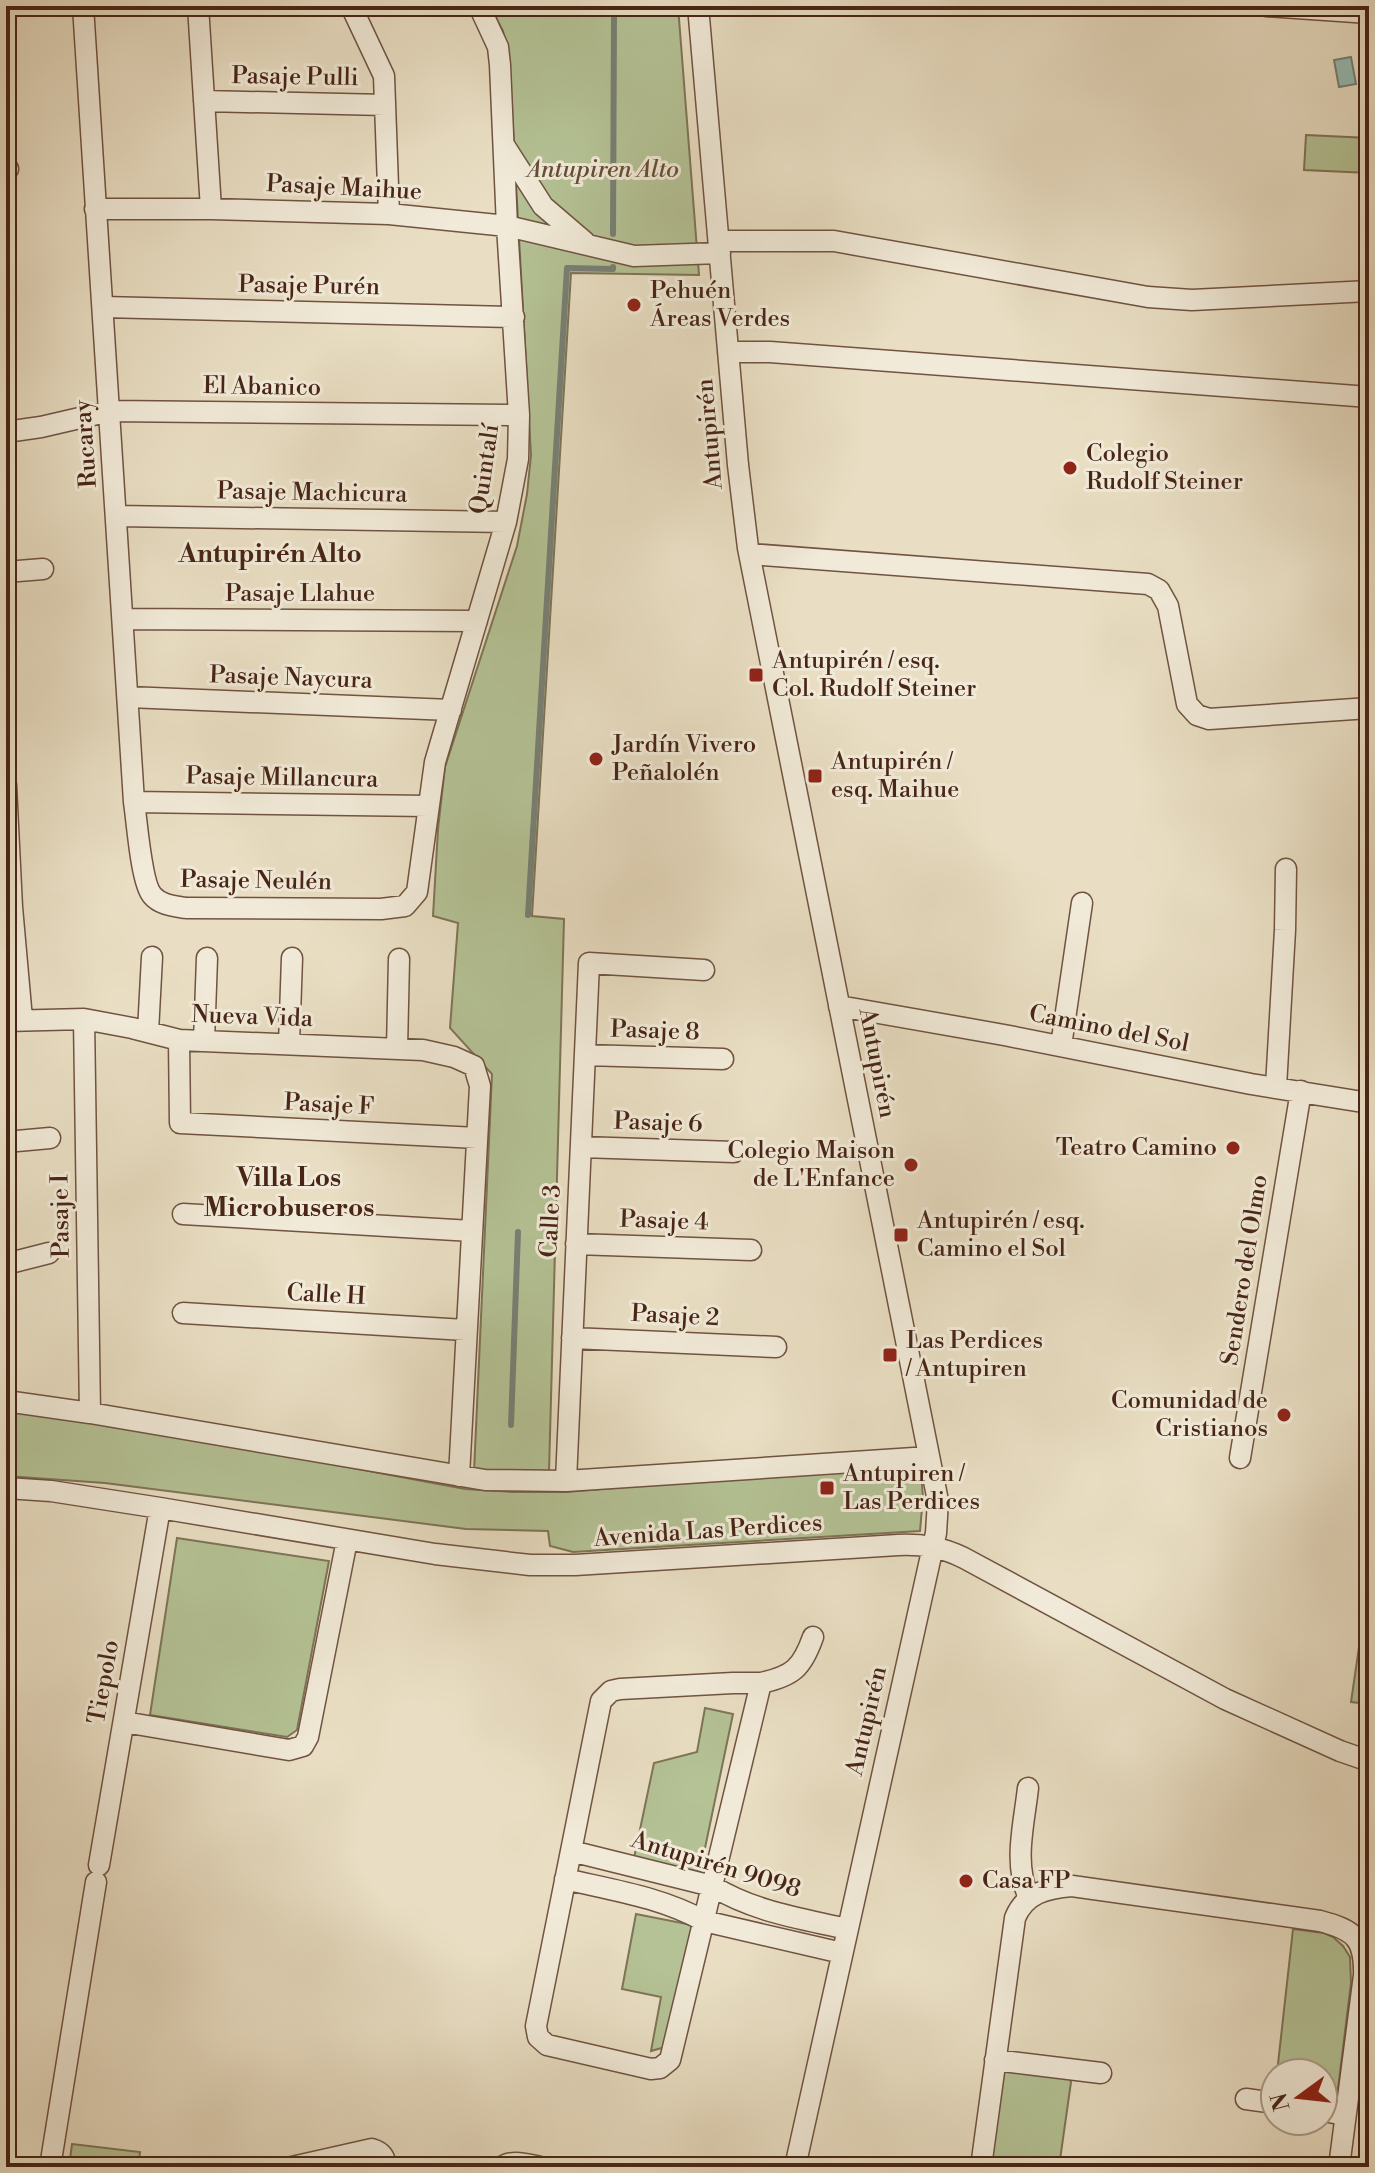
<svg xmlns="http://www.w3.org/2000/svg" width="1375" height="2173" font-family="'Libre Bodoni',serif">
  <rect width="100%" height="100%" fill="#e9dec3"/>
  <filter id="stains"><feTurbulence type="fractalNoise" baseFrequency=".0025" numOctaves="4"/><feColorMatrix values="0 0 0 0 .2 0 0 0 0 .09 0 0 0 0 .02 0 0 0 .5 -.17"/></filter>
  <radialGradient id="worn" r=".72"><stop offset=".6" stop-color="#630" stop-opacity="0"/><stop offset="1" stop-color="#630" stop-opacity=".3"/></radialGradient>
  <path fill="#b4c295" stroke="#7e7456" stroke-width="2" d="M 490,6 L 678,6 L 699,275 L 571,273 L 532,916 L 564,919 L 549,1472 L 474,1472 L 492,1074 L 450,1028 L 458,923 L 433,916 L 438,829 L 445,767 L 517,546 L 527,494 L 531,455 L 509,56 L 503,31 Z
    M 1306,135 L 1369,138 L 1369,173 L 1304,170 Z
    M 6,1403 L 465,1489 L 512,1492 L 566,1492 L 920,1462 L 923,1497 L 920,1531 L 573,1552 L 550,1546 L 548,1531 L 466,1529 L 105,1483 L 6,1476 Z
    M 177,1538 L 329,1561 L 297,1730 L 287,1737 L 150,1715 Z
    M 1369,1578 L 1369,1704 L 1351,1702 Z
    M 705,1708 L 733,1714 L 700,1872 L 634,1858 L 654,1763 L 697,1752 Z
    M 636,1914 L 692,1925 L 669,2046 L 651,2051 L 661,1997 L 622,1989 Z
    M 1293,1929 L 1324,1933 L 1333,1937 L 1343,1946 L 1350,1957 L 1351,1983 L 1336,2105 L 1323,2103 L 1323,2073 L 1277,2073 Z
    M 1005,2068 L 1069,2077 L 1071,2082 L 1059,2167 L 990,2167 L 1001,2077 Z
    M 72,2144 L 140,2152 L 138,2167 L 69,2167 Z"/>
  <path fill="#97bcb5" stroke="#778075" stroke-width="2" d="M 1351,57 L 1356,84 L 1339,87 L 1334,60 Z"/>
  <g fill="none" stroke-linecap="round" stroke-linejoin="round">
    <path stroke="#778075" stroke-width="6" d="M 612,6 L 614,14 L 613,234
      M 528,915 L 567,268 L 613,269 L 613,267
      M 511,1425 L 518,1232"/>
    <defs>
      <path id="minor" d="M 83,6 L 134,802 C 137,821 141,882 152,895 C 160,905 174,906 186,908 L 381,909 L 405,906 L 417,892 L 435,762 L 506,522 L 518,459 L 519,415 L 507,226 L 500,65 L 498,47 L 479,6
        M 198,6 L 211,209
        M 351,6 L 384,76 L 389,214
        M 698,6 L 738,465 L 748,548 L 938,1501 L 936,1533 L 795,2167
        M 1266,6 L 1369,13
        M 204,101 L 385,105
        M 504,145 L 543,206 L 585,242
        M 6,169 L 8,169
        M 95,209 L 211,209 L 389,214 L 507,226 L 634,256 L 720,253
        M 719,241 L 834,241 L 1148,297 L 1192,300 L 1369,291
        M 103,307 L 514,317
        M 728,352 L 770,352 L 1369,397
        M 6,432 L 41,427 L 110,411 L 519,415
        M 117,516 L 506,522
        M 750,554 L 1148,584 L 1159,590 L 1168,606 L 1187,704 L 1197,715 L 1209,719 L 1369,708
        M 6,572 L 43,569
        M 123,619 L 477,621
        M 128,697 L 451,710
        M 6,785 L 12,907 L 22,1019
        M 134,802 L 428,806
        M 839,1006 L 1004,1035 L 1251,1084 L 1369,1103
        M 84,1019 L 90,1413
        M 6,1021 L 84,1019 L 132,1028 L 179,1040 L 423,1050 L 454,1057 L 474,1066 L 480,1086 L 459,1476
        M 148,1032 L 152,957
        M 179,1040 L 180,1123 L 477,1138
        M 204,1041 L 207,958
        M 289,1044 L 292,958
        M 1061,1046 L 1082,903
        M 397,1049 L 399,959
        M 585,1055 L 723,1059
        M 1276,1087 L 1285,930 L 1286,869
        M 6,1142 L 50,1138
        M 581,1147 L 734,1152
        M 183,1214 L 472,1231
        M 576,1244 L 751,1250
        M 6,1264 L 49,1253
        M 183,1313 L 465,1330
        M 572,1338 L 776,1347
        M 6,1401 L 90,1413 L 485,1480 L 566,1481 L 929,1457
        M 1240,1458 L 1301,1091
        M 566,1481 L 589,963 L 704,970
        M 6,1488 L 51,1491 L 160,1508 L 435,1554 L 530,1565 L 575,1565 L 898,1545 C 922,1544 942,1547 964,1558 L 1225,1699 L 1340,1751 L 1369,1761
        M 733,1683 L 761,1683 L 670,2060 L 660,2068 L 651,2069 L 547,2045 L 538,2037 L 536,2026 L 601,1701 L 611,1691 L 620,1689 Z
        M 761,1683 C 793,1676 802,1668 813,1637
        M 124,1722 L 289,1750 L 303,1746 L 308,1737 L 347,1540
        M 1028,1788 C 1024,1825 1013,1863 1029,1898
        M 571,1851 L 712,1886 C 755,1912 799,1918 847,1929
        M 99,1865 L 160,1508
        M 565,1879 C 612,1890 661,1897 704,1921 L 842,1953
        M 995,2060 L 1101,2073
        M 1246,2099 L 1275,2103
        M 1323,2111 L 1345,2115
        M 50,2167 L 96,1882
        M 292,2167 L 372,2149 C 382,2152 385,2157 386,2167
        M 502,2167 C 513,2159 528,2165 541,2167
        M 981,2167 L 1015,1918 C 1025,1893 1047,1888 1072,1886 L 1320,1921 C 1354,1930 1365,1938 1364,1975 L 1339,2167"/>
    </defs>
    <use href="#minor" stroke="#705341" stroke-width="23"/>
    <use href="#minor" stroke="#f1ead8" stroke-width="20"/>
  </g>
  <g fill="#8f2418" stroke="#f1ead8" stroke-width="3">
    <circle cx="634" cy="305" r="8"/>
    <circle cx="1070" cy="468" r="8"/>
    <rect x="748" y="667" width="16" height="16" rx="4"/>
    <circle cx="596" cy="759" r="8"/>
    <rect x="807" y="768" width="16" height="16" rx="4"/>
    <circle cx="1233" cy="1148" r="8"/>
    <circle cx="911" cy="1165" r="8"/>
    <rect x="893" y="1227" width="16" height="16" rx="4"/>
    <rect x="882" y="1347" width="16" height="16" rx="4"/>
    <circle cx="1284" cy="1415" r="8"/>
    <rect x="819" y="1480" width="16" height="16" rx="4"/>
    <circle cx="966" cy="1881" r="8"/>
  </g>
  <g text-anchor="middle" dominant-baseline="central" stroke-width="6" stroke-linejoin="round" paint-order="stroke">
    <g font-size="24" fill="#482516" stroke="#f1ead8">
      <text transform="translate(295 77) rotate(1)">Pasaje Pulli</text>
      <text transform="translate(344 188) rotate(3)">Pasaje Maihue</text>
      <text transform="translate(309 286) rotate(1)">Pasaje Purén</text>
      <text transform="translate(262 387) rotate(1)">El Abanico</text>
      <text transform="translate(710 434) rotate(-95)">Antupirén</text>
      <text transform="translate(86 444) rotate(-94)">Rucaray</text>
      <text transform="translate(485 469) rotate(-82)">Quintalí</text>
      <text transform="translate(312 493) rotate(1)">Pasaje Machicura</text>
      <text x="300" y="594">Pasaje Llahue</text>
      <text transform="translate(291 678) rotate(2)">Pasaje Naycura</text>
      <text transform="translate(282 778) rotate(1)">Pasaje Millancura</text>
      <text transform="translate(256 881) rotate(1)">Pasaje Neulén</text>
      <text transform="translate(252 1017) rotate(2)">Nueva Vida</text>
      <text transform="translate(1109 1029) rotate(11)">Camino del Sol</text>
      <text transform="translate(655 1031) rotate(2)">Pasaje 8</text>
      <text transform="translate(877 1063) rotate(79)">Antupirén</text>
      <text transform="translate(329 1105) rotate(3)">Pasaje F</text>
      <text transform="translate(658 1123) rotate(2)">Pasaje 6</text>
      <text transform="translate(61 1216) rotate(-91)">Pasaje I</text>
      <text transform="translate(551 1221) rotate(-87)">Calle 3</text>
      <text transform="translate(664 1221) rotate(2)">Pasaje 4</text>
      <text transform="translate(1245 1270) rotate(-81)">Sendero del Olmo</text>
      <text transform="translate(326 1295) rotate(3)">Calle H</text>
      <text transform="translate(675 1316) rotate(3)">Pasaje 2</text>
      <text transform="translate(708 1531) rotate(-4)">Avenida Las Perdices</text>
      <text transform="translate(104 1682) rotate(-80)">Tiepolo</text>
      <text transform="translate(867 1721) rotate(-77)">Antupirén</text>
      <text transform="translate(716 1865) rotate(17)">Antupirén 9098</text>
    </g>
    <g font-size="24" font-style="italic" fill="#634c36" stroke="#f1ead8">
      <text x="603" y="170">Antupiren Alto</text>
    </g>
    <g font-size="24" fill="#482516" stroke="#f1ead8" text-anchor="start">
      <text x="650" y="291">Pehuén<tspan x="650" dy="28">Áreas Verdes</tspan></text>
      <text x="1086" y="454">Colegio<tspan x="1086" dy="28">Rudolf Steiner</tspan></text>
      <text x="772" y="661">Antupirén / esq.<tspan x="772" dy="28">Col. Rudolf Steiner</tspan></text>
      <text x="612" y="745">Jardín Vivero<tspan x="612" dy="28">Peñalolén</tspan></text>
      <text x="831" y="762">Antupirén /<tspan x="831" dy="28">esq. Maihue</tspan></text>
      <text x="1217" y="1148" text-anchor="end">Teatro Camino</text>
      <text x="895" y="1151" text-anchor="end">Colegio Maison<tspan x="895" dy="28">de L'Enfance</tspan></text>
      <text x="917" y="1221">Antupirén / esq.<tspan x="917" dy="28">Camino el Sol</tspan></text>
      <text x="906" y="1341">Las Perdices<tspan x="906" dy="28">/ Antupiren</tspan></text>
      <text x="1268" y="1401" text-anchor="end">Comunidad de<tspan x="1268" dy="28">Cristianos</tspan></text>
      <text x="843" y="1474">Antupiren /<tspan x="843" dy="28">Las Perdices</tspan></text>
      <text x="982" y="1881">Casa FP</text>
    </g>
    <g font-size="26" font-weight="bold" fill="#482516" stroke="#f1ead8">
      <text x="270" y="554">Antupirén Alto</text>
      <text x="289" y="1178">Villa Los<tspan x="289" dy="30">Microbuseros</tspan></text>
    </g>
  </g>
  <rect width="1375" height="2173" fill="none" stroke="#e9dec3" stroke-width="32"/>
  <rect x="8" y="8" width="1359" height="2157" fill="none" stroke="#482516" stroke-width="4"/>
  <rect x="16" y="16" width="1343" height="2141" fill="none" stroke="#482516" stroke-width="2"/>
  <g transform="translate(1299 2097) rotate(255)"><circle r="38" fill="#f1ead8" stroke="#ad9b8a" stroke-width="2"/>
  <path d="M0-6L14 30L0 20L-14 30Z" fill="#8f2418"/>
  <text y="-12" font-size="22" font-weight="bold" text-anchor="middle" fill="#482516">N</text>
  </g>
  <rect width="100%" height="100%" filter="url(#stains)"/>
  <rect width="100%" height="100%" fill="url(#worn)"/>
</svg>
